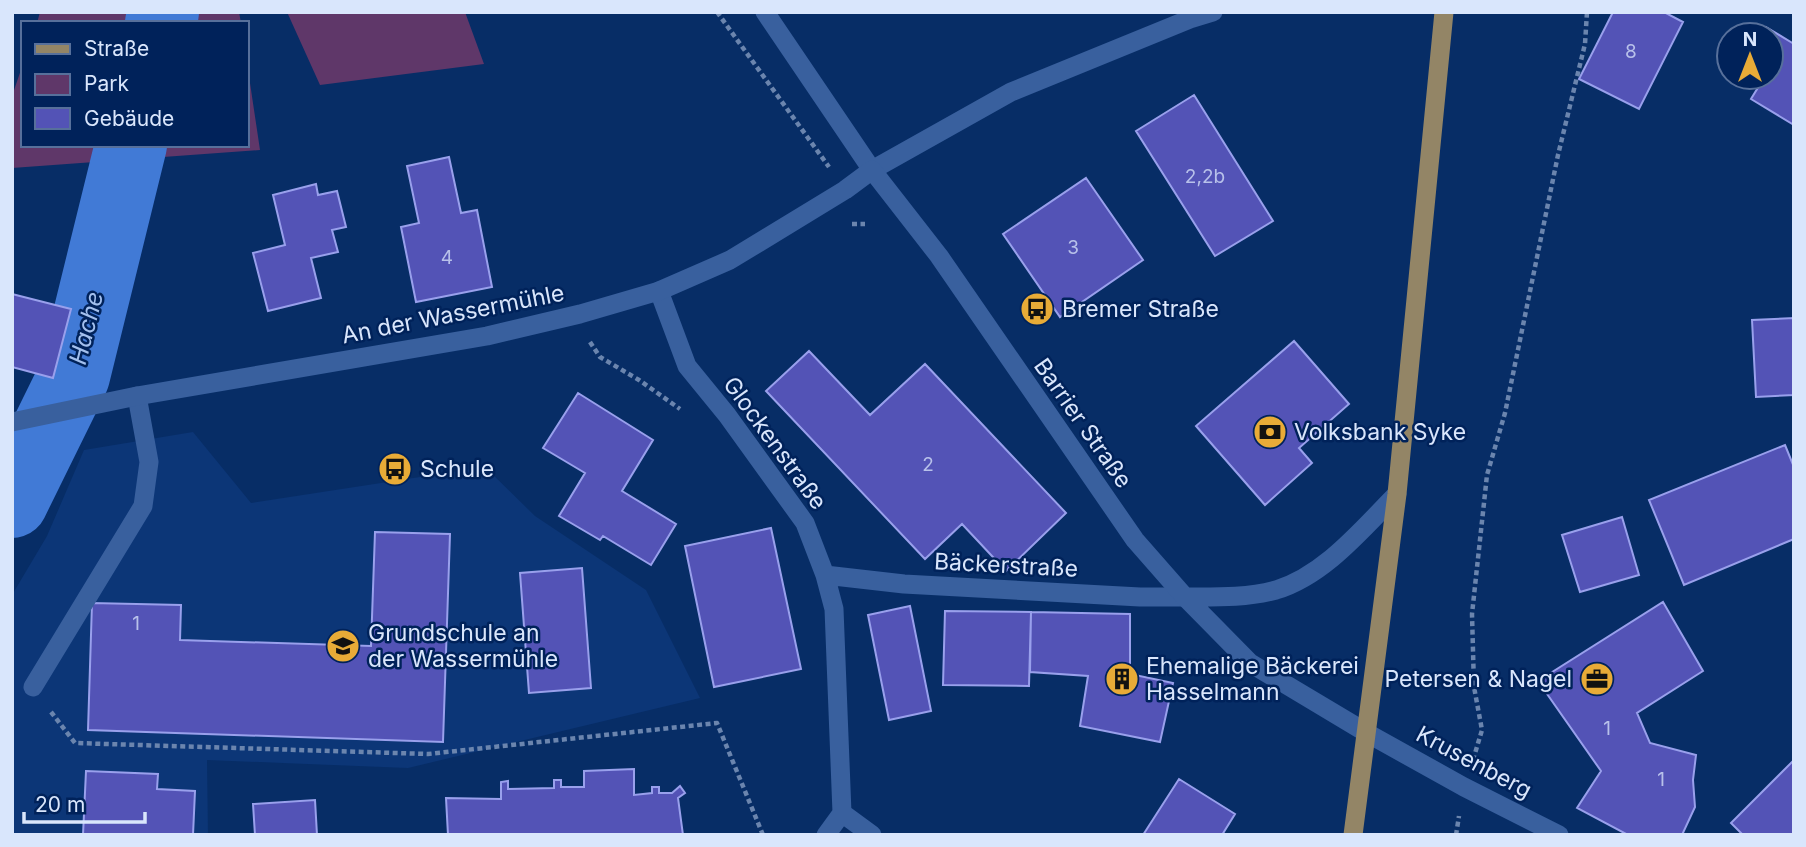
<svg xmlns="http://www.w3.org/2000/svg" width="1806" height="847" font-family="Inter,sans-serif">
  <rect width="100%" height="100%" fill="#072d66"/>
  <path fill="#0c3677" d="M 193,432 L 251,503 L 485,467 L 535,516 L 646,590 L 700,698 L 408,768 L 207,760 L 208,835 L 12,835 L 12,595 L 47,536 L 84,450 Z"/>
  <path fill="#5f3769" d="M 40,12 L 239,12 L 241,23 L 37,23 Z
    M 287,12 L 465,12 L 484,64 L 320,85 Z
    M 247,63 L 260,150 L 12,168 L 12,96 L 23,64 L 23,145 L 247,145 Z"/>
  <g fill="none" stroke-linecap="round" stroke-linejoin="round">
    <path stroke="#417ad6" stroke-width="72" d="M 161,23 L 163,12
      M 12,502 L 74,376 L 131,145"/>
  </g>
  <path fill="#5353b6" stroke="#99a0ec" stroke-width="2" d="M 1613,12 L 1664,12 L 1683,22 L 1639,109 L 1579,79 Z
    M 1766,27 L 1794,44 L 1794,125 L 1751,99 L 1762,81 L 1755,77 L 1771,77 L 1771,35 L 1761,35 Z
    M 1194,95 L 1273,221 L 1215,256 L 1136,131 Z
    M 449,157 L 461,213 L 477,210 L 492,287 L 416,302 L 401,227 L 419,223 L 407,166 Z
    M 1086,178 L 1143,260 L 1060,317 L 1003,234 Z
    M 316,184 L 318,195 L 337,191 L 346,227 L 332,230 L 338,252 L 311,258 L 321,298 L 268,311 L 253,253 L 285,245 L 273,195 Z
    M 12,294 L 71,309 L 53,378 L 12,367 Z
    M 1794,318 L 1794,395 L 1756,397 L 1752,320 Z
    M 1294,341 L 1349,404 L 1299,448 L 1312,463 L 1265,505 L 1196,426 Z
    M 809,351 L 870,415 L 925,364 L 1066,513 L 1006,571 L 962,524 L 925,559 L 766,391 Z
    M 578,393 L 653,440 L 622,491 L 676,524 L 651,565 L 603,536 L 600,540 L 559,516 L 585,473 L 543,448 Z
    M 1785,445 L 1794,467 L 1794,539 L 1684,585 L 1649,500 Z
    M 1622,517 L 1639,575 L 1580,592 L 1562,535 Z
    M 771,528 L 801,669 L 714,687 L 685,546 Z
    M 375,532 L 450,534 L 443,742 L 88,730 L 92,603 L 181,605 L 180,640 L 371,646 Z
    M 582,568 L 591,688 L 529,693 L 520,573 Z
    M 1663,602 L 1703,671 L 1637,713 L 1650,743 L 1696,755 L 1693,780 L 1695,807 L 1682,835 L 1628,835 L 1577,808 L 1601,771 L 1538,681 Z
    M 910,606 L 931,711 L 889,720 L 868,615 Z
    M 945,611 L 1031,612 L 1029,686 L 943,685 Z
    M 1031,612 L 1130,614 L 1130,674 L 1173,683 L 1160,742 L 1080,726 L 1088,676 L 1030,672 Z
    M 1794,760 L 1794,835 L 1743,835 L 1731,823 Z
    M 634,769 L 634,795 L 652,793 L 652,787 L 659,787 L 659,793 L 672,793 L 680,786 L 685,793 L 678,798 L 683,835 L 448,835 L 446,798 L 501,799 L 501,782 L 508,781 L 508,789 L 554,788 L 554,780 L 561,780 L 561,787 L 584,787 L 584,771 Z
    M 86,771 L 158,774 L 157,789 L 195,791 L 193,835 L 83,835 Z
    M 1179,779 L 1235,814 L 1222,835 L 1143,835 Z
    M 315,800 L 317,835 L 255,835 L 253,804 Z"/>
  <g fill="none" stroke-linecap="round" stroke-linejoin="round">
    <path stroke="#6b85ae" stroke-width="4.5" stroke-dasharray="5 3.5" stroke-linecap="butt" d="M 717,12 L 829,167
      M 852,224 L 865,224
      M 590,342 L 600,357 L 639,380 L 680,409
      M 51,712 L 75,743 L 428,754 L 717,723 L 763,835
      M 1473,760 L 1482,730 L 1474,687 L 1472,614 L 1487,475 L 1505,413 L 1558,155 L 1585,44 L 1587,12
      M 1456,835 L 1459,816"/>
    <path stroke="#39609e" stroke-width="19" d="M 33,687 L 143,506 L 149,462 L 137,396"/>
    <path stroke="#39609e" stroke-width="19" d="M 765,12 L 872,170 L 1011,92 L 1190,19 L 1213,12
      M 659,291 L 687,366 L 727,415 L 805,523 L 825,575 L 834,609 L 842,813 L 826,835
      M 825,575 L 904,584 L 1140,597 L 1185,597
      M 842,813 L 872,835"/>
    <path stroke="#39609e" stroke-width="19" d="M 12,422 L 137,396 L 487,336 L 580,314 L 659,291 L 730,260 L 845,190 L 872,170 L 939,256 L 1135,540 L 1185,597 L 1250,663 L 1367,733 L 1464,787 L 1559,835
      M 1185,597 C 1215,597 1247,598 1276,590 C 1325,575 1362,529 1397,494"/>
    <path stroke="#938566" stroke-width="19" d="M 1353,835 L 1397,494 L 1444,12"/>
  </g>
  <defs>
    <symbol id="bus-disc" viewBox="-11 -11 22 22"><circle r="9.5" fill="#e8ab37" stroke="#00225a"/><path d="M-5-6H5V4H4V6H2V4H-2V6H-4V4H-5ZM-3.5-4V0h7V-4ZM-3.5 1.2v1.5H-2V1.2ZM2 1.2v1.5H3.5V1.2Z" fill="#111"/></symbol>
    <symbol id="bank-disc" viewBox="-11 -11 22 22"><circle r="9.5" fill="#e8ab37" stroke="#00225a"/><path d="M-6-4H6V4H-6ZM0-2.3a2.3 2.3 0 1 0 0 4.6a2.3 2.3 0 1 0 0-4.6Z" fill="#111"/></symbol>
    <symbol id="school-disc" viewBox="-11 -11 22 22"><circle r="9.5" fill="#e8ab37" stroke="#00225a"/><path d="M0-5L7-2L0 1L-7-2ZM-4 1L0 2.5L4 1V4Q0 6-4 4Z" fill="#111"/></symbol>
    <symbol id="building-disc" viewBox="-11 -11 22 22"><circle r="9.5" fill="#e8ab37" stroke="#00225a"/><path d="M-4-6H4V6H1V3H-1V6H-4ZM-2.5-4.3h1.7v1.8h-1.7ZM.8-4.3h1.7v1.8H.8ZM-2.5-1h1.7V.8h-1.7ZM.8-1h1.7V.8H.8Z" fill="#111"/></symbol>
    <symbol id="office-disc" viewBox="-11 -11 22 22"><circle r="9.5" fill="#e8ab37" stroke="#00225a"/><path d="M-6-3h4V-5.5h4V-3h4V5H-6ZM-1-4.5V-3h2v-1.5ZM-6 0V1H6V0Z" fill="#111"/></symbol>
  </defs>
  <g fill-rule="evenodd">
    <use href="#bus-disc" x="1018" y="290" width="38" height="38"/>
    <use href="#bank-disc" x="1251" y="413" width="38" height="38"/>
    <use href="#bus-disc" x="376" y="450" width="38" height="38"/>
    <use href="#school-disc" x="324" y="627" width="38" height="38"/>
    <use href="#building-disc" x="1103" y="660" width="38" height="38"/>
    <use href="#office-disc" x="1578" y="660" width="38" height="38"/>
  </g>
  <g text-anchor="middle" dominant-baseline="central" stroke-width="5" stroke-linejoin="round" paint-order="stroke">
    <g font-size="19" fill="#b8c1ea">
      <text x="1631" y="51">8</text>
      <text x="1205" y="176">2,2b</text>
      <text x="1073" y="247">3</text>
      <text x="447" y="257">4</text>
      <text x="928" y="464">2</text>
      <text x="136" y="623">1</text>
      <text x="1607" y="728">1</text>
      <text x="1661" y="779">1</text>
    </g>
    <g font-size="23" fill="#d9e6fc" stroke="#00225a" text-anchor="start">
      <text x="1062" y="309">Bremer Straße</text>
      <text x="1294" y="432">Volksbank Syke</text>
      <text x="420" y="469">Schule</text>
      <text x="368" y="633">Grundschule an<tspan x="368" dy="26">der Wassermühle</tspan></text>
      <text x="1146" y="666">Ehemalige Bäckerei<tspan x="1146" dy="26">Hasselmann</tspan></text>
      <text x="1572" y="679" text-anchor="end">Petersen &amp; Nagel</text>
    </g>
    <g font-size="23" fill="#d9e6fc" stroke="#00225a">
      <text transform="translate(453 314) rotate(-11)">An der Wassermühle</text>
      <text transform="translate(1083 423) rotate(55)">Barrier Straße</text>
      <text transform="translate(775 443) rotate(54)">Glockenstraße</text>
      <text transform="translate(1006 565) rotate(3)">Bäckerstraße</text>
      <text transform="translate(1474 762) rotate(28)">Krusenberg</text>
    </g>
    <g font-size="24" font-style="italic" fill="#a3c0ee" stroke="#00225a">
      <text transform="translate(86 328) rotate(-76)">Hache</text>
    </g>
  </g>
  <rect width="1806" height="847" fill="none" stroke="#d9e6fc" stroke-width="28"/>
  <rect x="21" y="21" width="228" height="126" fill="#00225a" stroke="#57709b" stroke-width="2"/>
  <rect x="35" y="44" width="35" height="10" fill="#938566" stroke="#57709b" stroke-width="2"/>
  <text x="84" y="56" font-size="21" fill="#d9e6fc">Straße</text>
  <rect x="35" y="74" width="35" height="21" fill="#5f3769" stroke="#57709b" stroke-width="2"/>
  <text x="84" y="91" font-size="21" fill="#d9e6fc">Park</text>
  <rect x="35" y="108" width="35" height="21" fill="#5353b6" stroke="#57709b" stroke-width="2"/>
  <text x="84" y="126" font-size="21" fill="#d9e6fc">Gebäude</text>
  <g transform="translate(1750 56)"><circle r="33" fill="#00225a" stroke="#57709b" stroke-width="2"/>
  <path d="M0-5L12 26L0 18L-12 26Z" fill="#e8ab37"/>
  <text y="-10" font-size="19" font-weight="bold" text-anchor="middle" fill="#d9e6fc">N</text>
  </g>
  <path d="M24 812v10h121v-10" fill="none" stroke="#d9e6fc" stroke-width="3.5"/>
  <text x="35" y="812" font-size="21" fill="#d9e6fc" stroke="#00225a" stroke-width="5" paint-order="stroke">20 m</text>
</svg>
